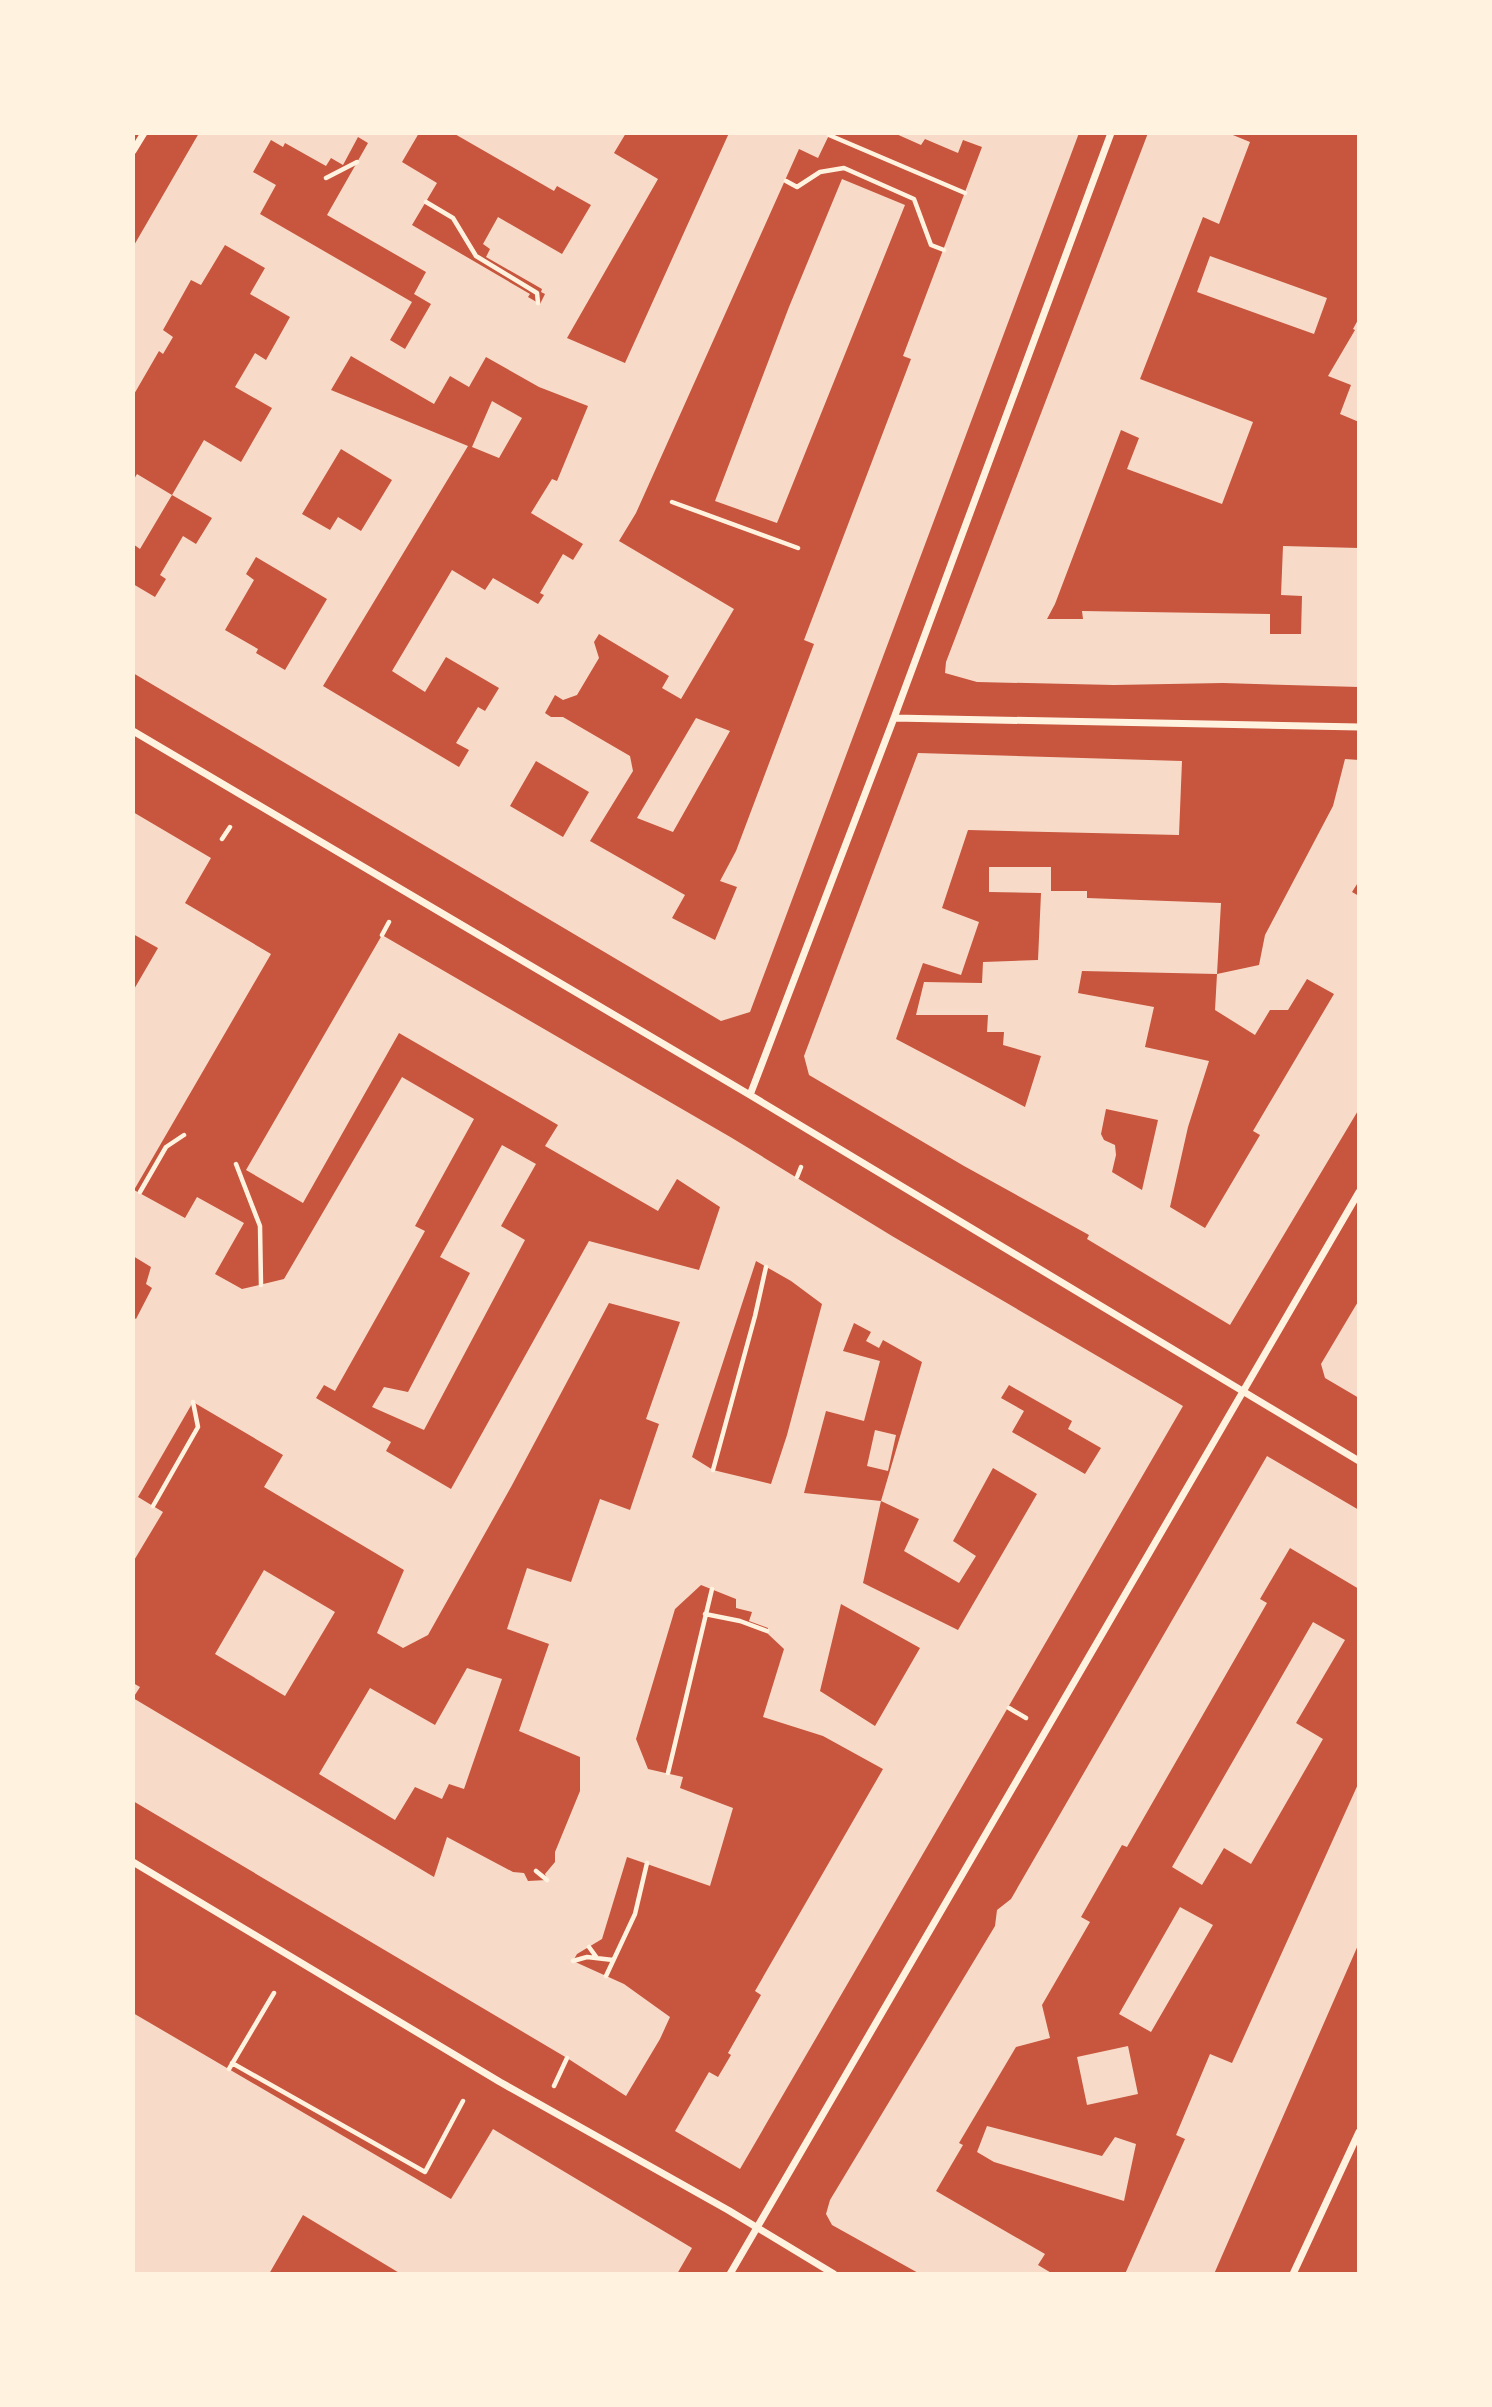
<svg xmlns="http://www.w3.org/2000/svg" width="1492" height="2407" font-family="'PT Sans',sans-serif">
  <rect width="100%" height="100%" fill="#c8553d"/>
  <path fill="#f7dbc8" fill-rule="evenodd" d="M 199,133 L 419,133 L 402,162 L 437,183 L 412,225 L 530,294 L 528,297 L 540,304 L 545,294 L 541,292 L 542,289 L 486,257 L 490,249 L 483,244 L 498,217 L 562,254 L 591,205 L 557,186 L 554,191 L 453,133 L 626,133 L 614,153 L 658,179 L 567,338 L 625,363 L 729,133 L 830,133 L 818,158 L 799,149 L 636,513 L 619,541 L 734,609 L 681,699 L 662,688 L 669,676 L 599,634 L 594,642 L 599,658 L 577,695 L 563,700 L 555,695 L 545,713 L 551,717 L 563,717 L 630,756 L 633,771 L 590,841 L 685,895 L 672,918 L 715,940 L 737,887 L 720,881 L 736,851 L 814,644 L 804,640 L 911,359 L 903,356 L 982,147 L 963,140 L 958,153 L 925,139 L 921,145 L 894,133 L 1079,133 L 750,1012 L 721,1021 L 133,673 L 133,584 L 155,597 L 166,579 L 160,575 L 183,536 L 196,544 L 212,518 L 172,495 L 204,440 L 241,462 L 272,408 L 235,387 L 255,353 L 266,360 L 290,317 L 250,294 L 265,268 L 225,245 L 201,285 L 191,280 L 163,330 L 173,337 L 163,354 L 159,351 L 133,396 L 133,247 ZM 358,137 L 368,143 L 327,215 L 426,272 L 414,294 L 431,304 L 405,349 L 390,340 L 412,302 L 260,214 L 276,185 L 253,172 L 271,140 L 283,147 L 285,143 L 326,166 L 331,158 L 343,165 ZM 351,356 L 434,404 L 450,376 L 469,387 L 486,357 L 539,387 L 588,406 L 557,481 L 552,479 L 531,513 L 583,544 L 573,560 L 563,554 L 540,593 L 544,595 L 538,604 L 493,578 L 485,590 L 452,570 L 392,671 L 425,692 L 446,657 L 499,688 L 485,711 L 478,707 L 456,743 L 469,750 L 459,767 L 323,686 L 468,446 L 331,390 ZM 341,449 L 392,480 L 361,531 L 338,517 L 330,530 L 302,514 ZM 256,557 L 327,599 L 285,670 L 256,653 L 258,649 L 225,630 L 254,580 L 246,574 ZM 536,761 L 589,792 L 563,837 L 510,806 Z
    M 1148,133 L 1228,133 L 1250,142 L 1219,224 L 1203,217 L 1140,379 L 1253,422 L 1222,504 L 1127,469 L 1139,438 L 1121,430 L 1055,604 L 1047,619 L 1083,619 L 1082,611 L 1270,614 L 1270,634 L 1301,634 L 1302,596 L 1281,595 L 1283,546 L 1359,548 L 1359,687 L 1223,683 L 1114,685 L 977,682 L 945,673 L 946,662 Z
    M 842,179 L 905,205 L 777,523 L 715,501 L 789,307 Z
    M 1210,256 L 1327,298 L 1314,334 L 1197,292 Z
    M 1359,318 L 1359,422 L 1340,414 L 1351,385 L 1328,376 L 1355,330 L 1353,329 Z
    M 492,401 L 522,418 L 499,458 L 472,447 Z
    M 137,474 L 172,495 L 140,549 L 133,544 L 133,481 Z
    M 696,718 L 730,731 L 673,832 L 637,818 Z
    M 918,753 L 1182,761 L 1179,835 L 968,830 L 942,908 L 979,922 L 961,975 L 923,963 L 896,1039 L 1025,1107 L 1041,1056 L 1003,1045 L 1004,1032 L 987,1032 L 988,1015 L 916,1015 L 924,982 L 982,983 L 983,962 L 1038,960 L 1041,893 L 989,892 L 989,867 L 1051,867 L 1051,891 L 1087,891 L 1087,898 L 1221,903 L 1217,974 L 1082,971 L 1078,993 L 1154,1007 L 1145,1047 L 1209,1061 L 1188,1127 L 1170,1207 L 1205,1228 L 1260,1135 L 1253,1131 L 1334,994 L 1307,979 L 1288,1010 L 1270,1010 L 1255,1035 L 1215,1010 L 1217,974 L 1259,965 L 1265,935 L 1333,806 L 1345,759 L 1359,760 L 1359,881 L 1352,892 L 1359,896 L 1359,1109 L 1230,1325 L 1087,1239 L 1089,1235 L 964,1166 L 809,1075 L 804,1056 ZM 1106,1109 L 1158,1120 L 1142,1190 L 1112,1172 L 1116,1155 L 1115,1145 L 1104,1140 L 1101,1134 Z
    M 133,812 L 211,858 L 185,903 L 271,954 L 134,1190 L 185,1218 L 197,1197 L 244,1223 L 215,1274 L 242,1289 L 284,1279 L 402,1077 L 474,1119 L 415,1226 L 425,1231 L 335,1391 L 324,1385 L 316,1398 L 391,1442 L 386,1451 L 451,1489 L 589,1241 L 699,1270 L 720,1207 L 677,1179 L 658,1211 L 545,1146 L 558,1125 L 399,1033 L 303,1203 L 246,1170 L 382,935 L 732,1138 L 892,1236 L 1183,1406 L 740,2169 L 675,2131 L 709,2072 L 718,2077 L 731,2055 L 728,2053 L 761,1995 L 755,1991 L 883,1769 L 823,1736 L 763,1717 L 784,1649 L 767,1633 L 768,1628 L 749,1621 L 752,1612 L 736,1608 L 736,1599 L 701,1585 L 675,1609 L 636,1739 L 648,1769 L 683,1777 L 680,1788 L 733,1808 L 710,1886 L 627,1857 L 602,1939 L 577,1954 L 573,1961 L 624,1984 L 670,2017 L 660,2039 L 626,2096 L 567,2058 L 133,1801 L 133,1683 L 140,1687 L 133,1698 L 434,1877 L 447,1837 L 513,1872 L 524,1873 L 528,1881 L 547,1880 L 545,1874 L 555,1862 L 555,1852 L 580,1791 L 580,1757 L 519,1731 L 549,1644 L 507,1629 L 527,1568 L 571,1582 L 600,1499 L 630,1510 L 659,1424 L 646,1419 L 680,1322 L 609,1303 L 511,1487 L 428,1635 L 403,1648 L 377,1633 L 404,1570 L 264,1487 L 283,1455 L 193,1402 L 138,1497 L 163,1512 L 133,1562 L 133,1317 L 136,1319 L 152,1288 L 146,1284 L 151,1267 L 133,1256 L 133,991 L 158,948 L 133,934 ZM 756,1261 L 791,1281 L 822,1304 L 787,1435 L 771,1484 L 713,1470 L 692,1457 ZM 854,1323 L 871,1332 L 866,1341 L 879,1348 L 883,1340 L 922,1362 L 881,1501 L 919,1519 L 904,1551 L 959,1583 L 976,1556 L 953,1541 L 993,1468 L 1037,1494 L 958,1630 L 863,1583 L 881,1501 L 804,1493 L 826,1411 L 864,1421 L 880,1361 L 843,1351 ZM 1009,1385 L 1072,1421 L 1068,1429 L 1101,1448 L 1085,1474 L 1012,1432 L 1024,1411 L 1001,1398 ZM 841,1604 L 920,1648 L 875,1726 L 820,1691 Z
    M 502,1145 L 536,1164 L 501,1226 L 525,1240 L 424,1430 L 372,1407 L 384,1387 L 408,1392 L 470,1273 L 440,1257 Z
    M 1359,1300 L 1359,1398 L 1325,1378 L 1321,1364 Z
    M 875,1430 L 896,1435 L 888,1471 L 867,1466 Z
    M 1267,1456 L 1359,1510 L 1359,1589 L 1290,1548 L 1260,1599 L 1267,1603 L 1127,1847 L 1122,1845 L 1081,1917 L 1090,1922 L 1042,2005 L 1050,2038 L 1016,2047 L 959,2143 L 963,2145 L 936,2191 L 1045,2254 L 1038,2265 L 1053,2274 L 920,2274 L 832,2225 L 826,2214 L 830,2200 L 995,1926 L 997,1910 L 1011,1899 Z
    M 264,1570 L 335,1612 L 285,1696 L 215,1654 Z
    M 1313,1622 L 1345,1640 L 1296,1723 L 1323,1739 L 1251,1864 L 1224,1848 L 1202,1885 L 1172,1867 Z
    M 467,1668 L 502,1679 L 464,1789 L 449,1784 L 442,1799 L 415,1787 L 395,1820 L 319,1774 L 370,1688 L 435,1725 Z
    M 1359,1782 L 1359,1943 L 1214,2274 L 1125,2274 L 1185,2139 L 1176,2135 L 1210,2054 L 1232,2063 Z
    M 1180,1907 L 1213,1925 L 1151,2032 L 1119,2014 Z
    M 133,2013 L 451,2199 L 493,2129 L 692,2248 L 677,2274 L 401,2274 L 303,2215 L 269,2274 L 133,2274 Z
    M 1128,2046 L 1138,2094 L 1087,2105 L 1077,2057 Z
    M 987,2126 L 1102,2156 L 1115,2137 L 1136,2144 L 1124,2201 L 994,2162 L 977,2152 Z"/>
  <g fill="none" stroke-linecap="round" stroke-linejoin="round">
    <path stroke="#fff3e0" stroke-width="4.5" d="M 829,135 L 965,193
      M 326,178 L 357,162
      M 786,181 L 797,187 L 820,172 L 844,168 L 914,199 L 931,245 L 944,250
      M 426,202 L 453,218 L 476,256 L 537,293 L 538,303
      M 672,502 L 798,548
      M 222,839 L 230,827
      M 382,935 L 389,922
      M 236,1164 L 260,1226 L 261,1285
      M 797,1177 L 801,1167
      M 140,1192 L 166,1147 L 184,1135
      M 713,1470 L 755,1316 L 766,1267
      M 153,1506 L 198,1427 L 193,1402
      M 705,1614 L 740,1621 L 767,1631
      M 1009,1708 L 1026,1718
      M 668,1773 L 712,1589
      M 536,1871 L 547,1880
      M 589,1947 L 597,1958
      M 573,1961 L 587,1957 L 613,1960
      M 606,1976 L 635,1914 L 647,1863
      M 232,2063 L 425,2172 L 463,2101
      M 229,2069 L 274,1993
      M 554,2086 L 567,2058"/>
    <path stroke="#fff3e0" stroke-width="7" d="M 133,151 L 144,133
      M 894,718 L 1359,727
      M 133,731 L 750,1095 L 1359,1461
      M 750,1095 L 894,718 L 1111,133
      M 133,1862 L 500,2082 L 728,2210 L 834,2274
      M 730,2274 L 1359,1192
      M 1293,2274 L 1359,2132"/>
  </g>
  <rect width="1492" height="2407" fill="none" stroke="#fff3e0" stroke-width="270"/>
</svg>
